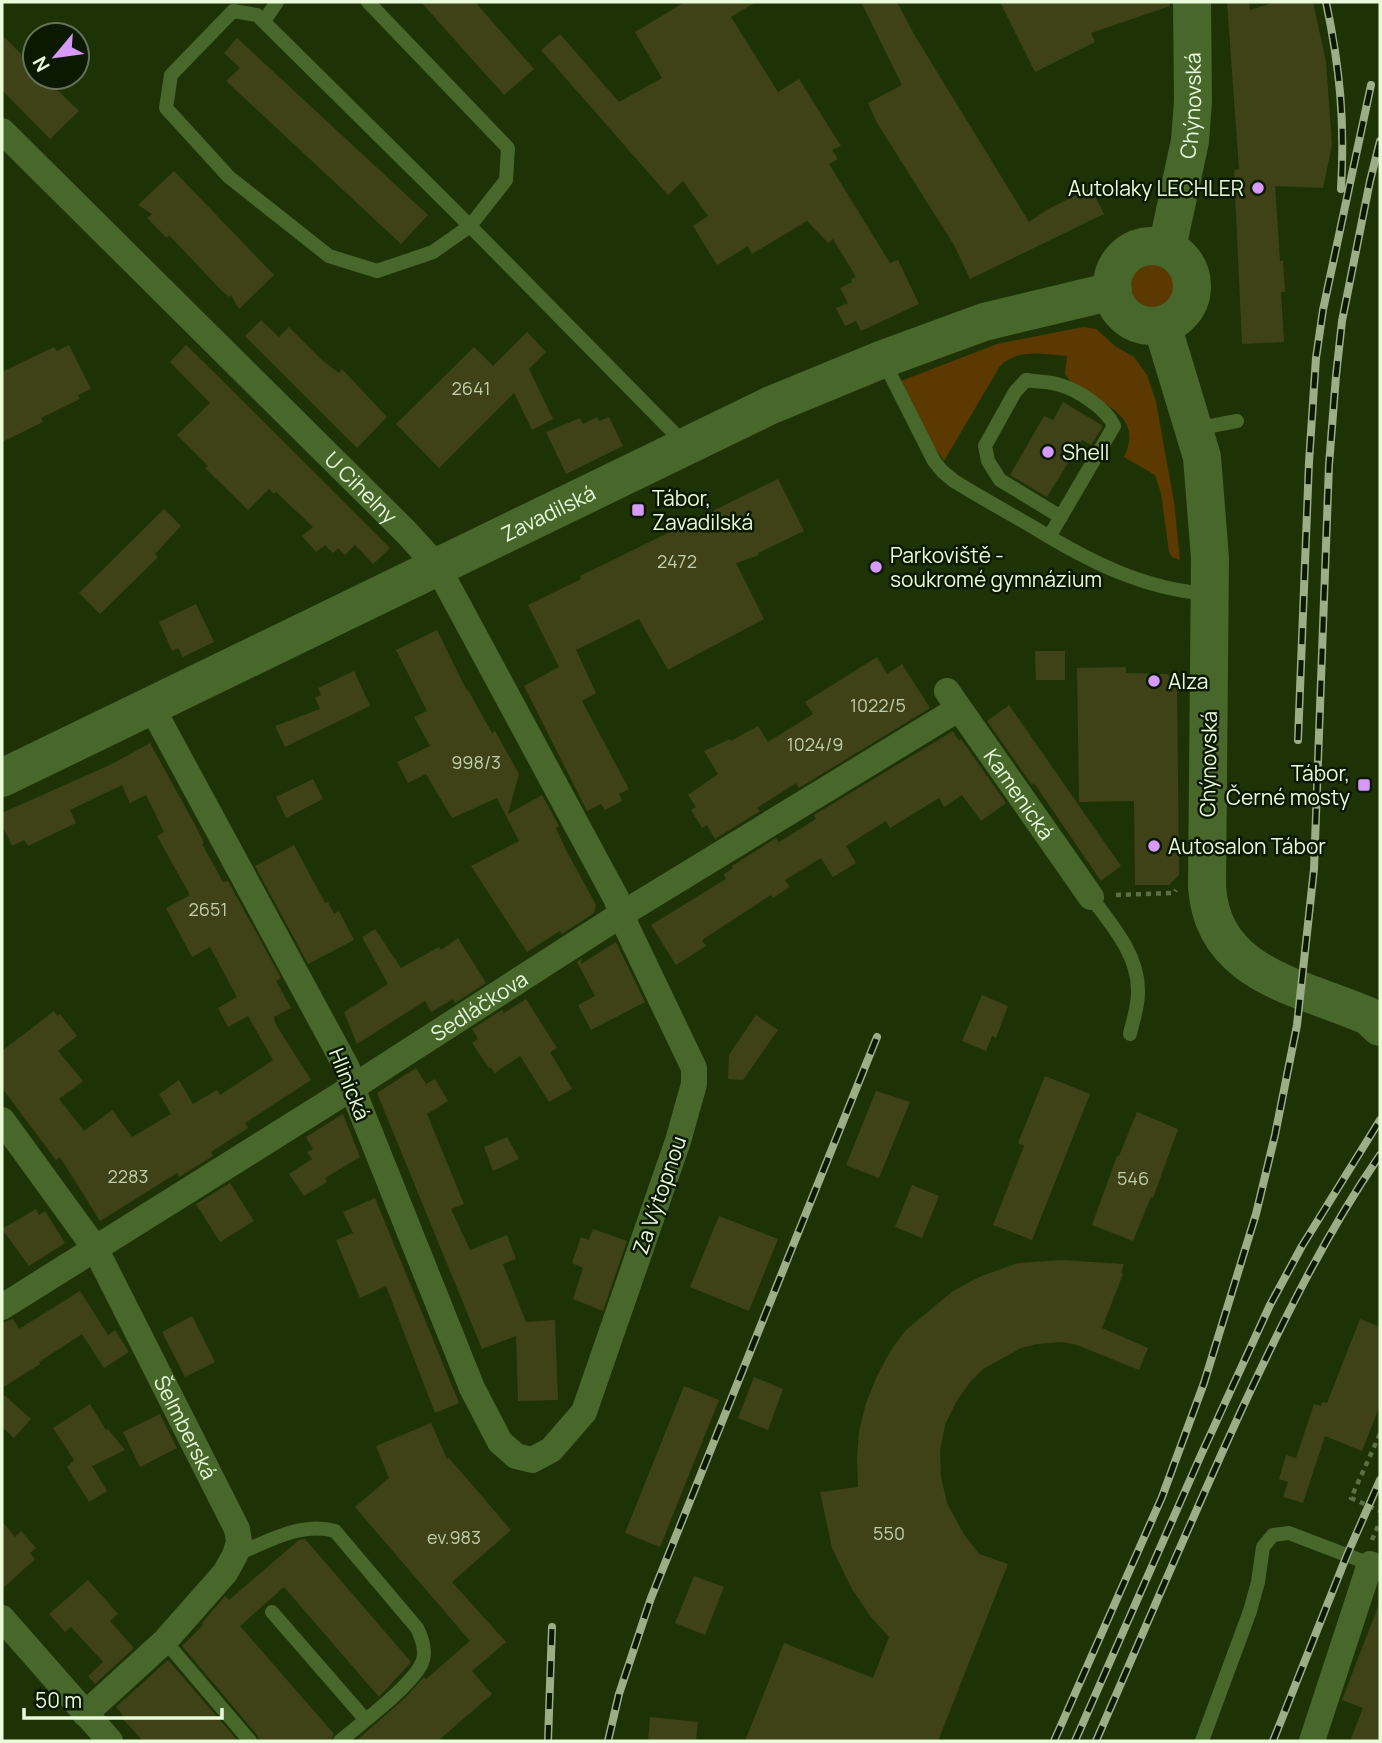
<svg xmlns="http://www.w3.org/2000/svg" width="1382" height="1743" font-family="Manrope,sans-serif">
  <rect width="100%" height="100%" fill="#1e3305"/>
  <path fill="#5c3900" d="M1130 285a23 23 0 1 1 46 0a23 23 0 1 1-46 0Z
    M 1083,327 L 1096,329 L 1115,346 L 1134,357 L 1147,375 L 1156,402 L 1174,502 L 1180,560 L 1172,557 L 1169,552 L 1161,493 L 1155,475 L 1124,457 C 1146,413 1096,403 1070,381 L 1065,374 L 1067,356 C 1043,354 1018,348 1000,366 L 944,461 L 935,448 L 901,381 L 997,344 Z"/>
  <path fill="#3f4217" d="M 421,2 L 475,2 L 534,69 L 504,95 Z
    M 685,2 L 756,2 L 731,17 L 778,92 L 799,79 L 841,146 L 832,150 L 838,159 L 829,164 L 890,263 L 898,260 L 919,304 L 861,331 L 856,321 L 845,326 L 836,308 L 848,303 L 840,288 L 852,282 L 851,279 L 856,277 L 833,239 L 828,243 L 807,221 L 752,254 L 748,246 L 717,265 L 693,226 L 708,216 L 683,181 L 668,195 L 541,50 L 560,34 L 619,102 L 662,78 L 635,32 Z
    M 861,2 L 897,2 L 915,36 L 1029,222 L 1048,209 L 1091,188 L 1104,214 L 970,279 L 954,245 L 877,123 L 868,103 L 902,85 Z
    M 1000,2 L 1170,2 L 1170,6 L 1091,33 L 1095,42 L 1035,72 Z
    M 1227,2 L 1249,2 L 1250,10 L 1275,2 L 1313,2 L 1326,62 L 1332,145 L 1323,188 L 1275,186 L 1280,261 L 1283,261 L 1285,292 L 1281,292 L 1284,342 L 1242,344 L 1234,170 L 1239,169 Z
    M 2,35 L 35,68 L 35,77 L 44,77 L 79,111 L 50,139 L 2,90 Z
    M 237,38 L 428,215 L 401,244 L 226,81 L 240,68 L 224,53 Z
    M 174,171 L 274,275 L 239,309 L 231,295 L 229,297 L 220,289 L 169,235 L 167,238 L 147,218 L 152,214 L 138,205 Z
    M 261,320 L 279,337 L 289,327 L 323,361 L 339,373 L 342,369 L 387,417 L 357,448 L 245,336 Z
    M 527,332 L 546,352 L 529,369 L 553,419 L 532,430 L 514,393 L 439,468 L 396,424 L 474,347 L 493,366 Z
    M 69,345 L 91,389 L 78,395 L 80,399 L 41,418 L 43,422 L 2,442 L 2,372 L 54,347 L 57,351 Z
    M 186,345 L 220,378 L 390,548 L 373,564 L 355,545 L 345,555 L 338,548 L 333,553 L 325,545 L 316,552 L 302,536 L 313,527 L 276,492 L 274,494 L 269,489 L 248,510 L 205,468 L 208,466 L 177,435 L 210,403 L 170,362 Z
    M 1063,402 L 1103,426 L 1091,445 L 1082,440 L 1047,497 L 1010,475 L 1044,416 L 1053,420 Z
    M 597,417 L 599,421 L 609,417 L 623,446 L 566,474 L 546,432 L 580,418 L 583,424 Z
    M 778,479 L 804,531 L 758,553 L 759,555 L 736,563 L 764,619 L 668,670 L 639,619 L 576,650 L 596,693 L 582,701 L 629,789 L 619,794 L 622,801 L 605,810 L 601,804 L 587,811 L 524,686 L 559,667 L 528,605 L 581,579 L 580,576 Z
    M 164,509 L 181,526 L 155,554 L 158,557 L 100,614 L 79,593 Z
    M 196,604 L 214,642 L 183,657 L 178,648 L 172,651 L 159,622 Z
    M 437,630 L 467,691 L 468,690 L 492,733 L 495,731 L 519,774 L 508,814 L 542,795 L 559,826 L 556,828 L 566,850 L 596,905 L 594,913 L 562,934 L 560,931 L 527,952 L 471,866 L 519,841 L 497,798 L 452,818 L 426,774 L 408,783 L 397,762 L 430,746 L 414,717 L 427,711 L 396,650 Z
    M 1035,651 L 1065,651 L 1065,680 L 1036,680 Z
    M 877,657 L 887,674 L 902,664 L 930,708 L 799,788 L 796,783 L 757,808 L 760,811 L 715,839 L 707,825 L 702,828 L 691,810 L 696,807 L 688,795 L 718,774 L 704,751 L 730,739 L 731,741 L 758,726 L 768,742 L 813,714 L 805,702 Z
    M 1126,667 L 1126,673 L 1167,674 L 1177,683 L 1179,875 L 1169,885 L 1135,885 L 1134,801 L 1079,802 L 1077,668 Z
    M 354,671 L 370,706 L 285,747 L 275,726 L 320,709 L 315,698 L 321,695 L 318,688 Z
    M 1009,705 L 1121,866 L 1101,881 L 1034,783 L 1032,785 L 987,721 Z
    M 953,731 L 959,741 L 961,739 L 1006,803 L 981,821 L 962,795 L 944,807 L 939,798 L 890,828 L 886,821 L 846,846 L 856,863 L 833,877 L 821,858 L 785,880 L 790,887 L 773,898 L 771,895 L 702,940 L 706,946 L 676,965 L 651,925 L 726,879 L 724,874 L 733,868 L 732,866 L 776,838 L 779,842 L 816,819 L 814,815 Z
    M 150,743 L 194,823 L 204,843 L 202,844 L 223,882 L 228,881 L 281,978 L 276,981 L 291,1008 L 274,1017 L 275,1023 L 311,1080 L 245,1123 L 248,1128 L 211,1152 L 213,1156 L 179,1177 L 177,1173 L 100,1221 L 60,1157 L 56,1160 L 2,1088 L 2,1051 L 54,1011 L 57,1016 L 60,1014 L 77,1036 L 58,1051 L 83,1081 L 59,1099 L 84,1131 L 112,1110 L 132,1137 L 171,1114 L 159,1094 L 179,1080 L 193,1104 L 217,1090 L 220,1095 L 273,1060 L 248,1016 L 228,1027 L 218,1008 L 237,997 L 210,947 L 192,957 L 166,908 L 190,895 L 157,836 L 164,832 L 146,795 L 130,803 L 122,785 L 70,810 L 76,823 L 28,846 L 24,840 L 12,846 L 2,825 L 2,813 L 112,764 Z
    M 313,779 L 323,799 L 286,818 L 276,797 Z
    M 294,845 L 325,903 L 328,902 L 334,914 L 339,911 L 354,940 L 308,964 L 255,866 Z
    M 375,929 L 401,968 L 439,947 L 441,950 L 458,938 L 486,983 L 455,1003 L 453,999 L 431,1012 L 425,1001 L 357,1044 L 344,1012 L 388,984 L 362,937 Z
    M 616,942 L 645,1002 L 591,1030 L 578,1005 L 595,996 L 577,962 L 582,958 L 581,964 Z
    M 982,995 L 1008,1006 L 996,1038 L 992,1036 L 986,1051 L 962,1041 Z
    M 526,999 L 557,1048 L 550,1052 L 572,1089 L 549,1102 L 520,1056 L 495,1073 L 490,1067 L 489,1068 L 472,1043 L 478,1039 L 472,1029 L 502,1010 L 504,1013 Z
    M 756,1015 L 778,1030 L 743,1080 L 728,1079 L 729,1055 Z
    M 416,1068 L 426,1084 L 435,1079 L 448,1101 L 427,1114 L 464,1204 L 451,1209 L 470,1250 L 507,1235 L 516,1259 L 503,1264 L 526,1322 L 555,1320 L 558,1400 L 518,1401 L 516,1336 L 482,1349 L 377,1093 Z
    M 1045,1076 L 1090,1094 L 1032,1240 L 993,1225 L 1024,1146 L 1018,1143 Z
    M 876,1091 L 910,1102 L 879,1178 L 846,1165 Z
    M 1137,1112 L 1178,1129 L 1153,1198 L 1151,1197 L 1133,1241 L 1092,1225 L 1117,1156 L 1119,1156 Z
    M 343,1114 L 360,1157 L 325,1178 L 327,1182 L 304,1196 L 289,1174 L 312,1159 L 307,1152 L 313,1149 L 306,1137 Z
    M 507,1137 L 519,1159 L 493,1171 L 484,1147 Z
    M 230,1183 L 254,1221 L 220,1242 L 196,1204 Z
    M 912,1185 L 939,1196 L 922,1238 L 895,1227 Z
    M 375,1198 L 459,1403 L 435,1413 L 386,1286 L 360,1298 L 336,1240 L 353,1233 L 343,1212 Z
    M 36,1209 L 39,1215 L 45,1211 L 65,1243 L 29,1266 L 2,1229 Z
    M 719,1216 L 778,1239 L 749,1311 L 690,1287 Z
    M 593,1229 L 627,1241 L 603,1311 L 573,1299 L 583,1268 L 572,1263 L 581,1237 L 589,1240 Z
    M 1062,1260 L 1124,1264 L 1121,1273 L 1123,1274 L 1102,1328 L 1148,1348 L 1139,1370 L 1077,1345 L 1062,1342 L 1037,1344 L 1021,1348 L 983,1369 L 971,1381 L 956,1402 L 945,1425 L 940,1451 L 941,1477 L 947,1503 L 963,1533 L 979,1554 L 1008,1564 L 938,1741 L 745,1741 L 784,1643 L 873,1678 L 889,1637 L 871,1617 L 852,1589 L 832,1548 L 820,1492 L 858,1487 L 857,1459 L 859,1431 L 866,1403 L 877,1376 L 891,1350 L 906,1330 L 953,1291 L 979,1277 L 1018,1263 Z
    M 80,1291 L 108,1335 L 115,1330 L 129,1352 L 104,1368 L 82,1334 L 39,1362 L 40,1364 L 2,1388 L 2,1323 L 13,1319 L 19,1329 Z
    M 192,1316 L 215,1362 L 185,1377 L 162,1332 Z
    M 1360,1319 L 1380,1327 L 1380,1405 L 1362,1451 L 1325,1436 L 1303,1503 L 1283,1497 L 1288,1482 L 1279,1479 L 1286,1455 L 1296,1458 L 1314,1404 L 1321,1406 L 1323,1402 L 1327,1403 Z
    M 754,1377 L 783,1389 L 768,1430 L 738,1418 Z
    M 684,1386 L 719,1400 L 660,1547 L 625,1533 Z
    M 2,1393 L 31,1419 L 14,1438 L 2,1427 Z
    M 90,1404 L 106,1430 L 108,1429 L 125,1450 L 92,1466 L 107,1491 L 89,1502 L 67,1467 L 74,1460 L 53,1428 Z
    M 160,1414 L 177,1448 L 140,1467 L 123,1432 Z
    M 431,1423 L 447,1459 L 449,1458 L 511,1530 L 452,1582 L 506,1642 L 472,1671 L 492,1694 L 438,1741 L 356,1741 L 405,1698 L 424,1677 L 426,1679 L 470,1641 L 355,1507 L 389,1478 L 376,1446 Z
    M 2,1521 L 15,1537 L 21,1531 L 36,1548 L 30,1553 L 35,1559 L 2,1589 Z
    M 305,1539 L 411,1662 L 379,1697 L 284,1587 L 240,1626 L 334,1734 L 331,1741 L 259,1741 L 257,1735 L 182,1646 L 203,1625 L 202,1623 L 225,1596 L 229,1600 L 299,1540 Z
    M 694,1576 L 724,1587 L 705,1635 L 675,1623 Z
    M 88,1580 L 118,1614 L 110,1621 L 134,1648 L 95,1684 L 88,1676 L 103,1662 L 71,1627 L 65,1632 L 49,1614 Z
    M 1379,1604 L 1380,1741 L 1350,1741 L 1363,1708 L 1342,1700 Z
    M 168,1660 L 238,1741 L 143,1741 L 122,1718 L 125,1718 L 116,1707 Z
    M 650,1717 L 698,1722 L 696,1741 L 648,1741 Z"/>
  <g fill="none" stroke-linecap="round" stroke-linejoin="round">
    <path stroke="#5c7046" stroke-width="4.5" stroke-dasharray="5 5" stroke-linecap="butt" d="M 1116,895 L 1174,893 L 1176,890
      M 1380,1434 L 1351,1498 L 1380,1511
      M 1372,1540 L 1380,1521"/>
    <path stroke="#48672b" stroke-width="14" d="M 368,2 L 508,148 L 506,180 L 470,226 L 433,252 L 377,271 L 329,256 L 229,177 L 166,108 L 171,75 L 233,11 L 257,15 L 449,205 L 470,226 L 671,430 L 685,444
      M 264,21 L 277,2
      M 884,362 L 934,461 L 942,471 L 954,481 C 980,497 1007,512 1033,527 C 1088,561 1143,589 1208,594
      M 1195,429 L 1237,421
      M 1049,537 L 1114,426 C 1107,409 1078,390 1060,385 C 1050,381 1037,382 1026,380 L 1015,392 L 985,446 L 988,461 L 1000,480 L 1061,517
      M 1091,897 C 1111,924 1138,954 1138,990 C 1139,1004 1133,1020 1130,1034
      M 235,1555 C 265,1543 301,1521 335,1531 L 417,1628 C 422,1638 426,1649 423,1660 C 416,1683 360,1724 340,1741
      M 272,1612 L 365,1719
      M 165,1641 L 250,1741
      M 1202,1741 L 1250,1611 L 1258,1582 L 1263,1547 L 1273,1535 L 1289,1533 L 1370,1564"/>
    <g stroke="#48672b" stroke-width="26">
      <path id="s1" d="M 2,131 L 406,532 L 437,566 L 616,898 L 627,928 L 694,1068 L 694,1084 L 678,1141 L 584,1412 L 551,1450 L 532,1460 L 516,1456 L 500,1442 L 472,1388 L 356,1098 L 347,1068 L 151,706"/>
      <path id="s2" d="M 947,691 L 1091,897"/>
      <path id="s3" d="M 2,1120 L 95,1248 L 237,1529 L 239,1542 L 235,1555 L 225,1573 L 165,1641 L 85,1714"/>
      <path id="s4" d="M 2,1307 L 353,1087 L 622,914 L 958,709"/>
      <path d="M 2,1618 L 110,1741"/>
      <path d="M 1312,1741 L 1370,1564 L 1380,1568"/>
    </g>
    <g stroke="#48672b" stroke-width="38">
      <circle cx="1152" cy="286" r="40"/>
      <path id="s5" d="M 1167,248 L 1190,141 L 1193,101 L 1192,2"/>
      <path d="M 1162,325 L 1202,457 L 1210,558 L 1207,886 C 1212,976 1302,987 1368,1016 L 1380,1027"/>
      <path id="s6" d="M 2,778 L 769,406 L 883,359 L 984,322 L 1113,291"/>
    </g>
    <defs>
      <path id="rail" d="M 1326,2 C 1340,68 1345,122 1341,189
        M 1298,740 L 1309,462 L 1316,358 L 1323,310 L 1371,85
        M 548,1741 L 552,1627
        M 608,1741 L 619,1694 L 651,1598 L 877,1037
        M 1054,1741 L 1162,1497 L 1204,1383 L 1256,1214 L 1275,1135 L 1297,1025 L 1314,869 L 1329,465 L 1336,376 L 1342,321 L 1370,181 L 1380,141
        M 1075,1741 L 1201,1455 L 1270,1305 L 1302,1246 L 1380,1120
        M 1096,1741 C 1144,1631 1191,1520 1241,1411 C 1282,1323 1325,1235 1380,1155
        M 1273,1741 L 1347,1555 L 1380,1480"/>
    </defs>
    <use href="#rail" stroke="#9bae88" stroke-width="8"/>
    <use href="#rail" stroke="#0c1902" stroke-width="5" stroke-dasharray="16" stroke-linecap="butt"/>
  </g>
  <g fill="#d69bfa" stroke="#0c1902" stroke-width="2.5">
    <circle cx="1258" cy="188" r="7"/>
    <circle cx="1048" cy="452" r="7"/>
    <rect x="631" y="503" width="14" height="14" rx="3.5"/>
    <circle cx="876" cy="567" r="7"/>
    <circle cx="1154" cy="681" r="7"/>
    <rect x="1357" y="778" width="14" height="14" rx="3.5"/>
    <circle cx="1154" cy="846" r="7"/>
  </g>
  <g text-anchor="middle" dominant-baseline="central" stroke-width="5" stroke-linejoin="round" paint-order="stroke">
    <g font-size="18" fill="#becdaa">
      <text x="471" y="388">2641</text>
      <text x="677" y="561">2472</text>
      <text x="878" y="705">1022/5</text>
      <text x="815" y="744">1024/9</text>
      <text x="476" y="762">998/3</text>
      <text x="208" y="909">2651</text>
      <text x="128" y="1176">2283</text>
      <text x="1133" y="1178">546</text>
      <text x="889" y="1533">550</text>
      <text x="454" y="1537">ev.983</text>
    </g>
    <g font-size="21" fill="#e9fbdb" stroke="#0c1902">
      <text stroke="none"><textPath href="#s5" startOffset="145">Chýnovská</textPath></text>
      <text stroke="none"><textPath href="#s1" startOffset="506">U Cihelny</textPath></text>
      <text stroke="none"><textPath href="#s6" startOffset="607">Zavadilská</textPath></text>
      <text transform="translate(1208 764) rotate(-89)">Chýnovská</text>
      <text stroke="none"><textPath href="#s2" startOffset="126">Kamenická</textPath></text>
      <text stroke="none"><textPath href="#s4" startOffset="564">Sedláčkova</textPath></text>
      <text transform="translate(350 1084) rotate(68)">Hlinická</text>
      <text transform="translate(659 1195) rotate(-71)">Za Výtopnou</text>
      <text stroke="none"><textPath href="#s3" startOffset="359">Šelmberská</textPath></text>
    </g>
    <g font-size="21" fill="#e9fbdb" stroke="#0c1902" text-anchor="start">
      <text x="1244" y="188" text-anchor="end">Autolaky LECHLER</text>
      <text x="1062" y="452">Shell</text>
      <text x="652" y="498">Tábor,<tspan x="652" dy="24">Zavadilská</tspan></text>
      <text x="890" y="555">Parkoviště -<tspan x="890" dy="24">soukromé gymnázium</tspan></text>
      <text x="1168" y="681">Alza</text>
      <text x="1350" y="773" text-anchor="end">Tábor,<tspan x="1350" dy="24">Černé mosty</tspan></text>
      <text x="1168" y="846">Autosalon Tábor</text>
    </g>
  </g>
  <rect width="1382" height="1743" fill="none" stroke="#e9fbdb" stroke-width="7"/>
  <g transform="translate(56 56) rotate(241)"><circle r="33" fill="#0c1902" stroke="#647359" stroke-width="2"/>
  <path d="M0-5L12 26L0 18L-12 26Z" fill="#d69bfa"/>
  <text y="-10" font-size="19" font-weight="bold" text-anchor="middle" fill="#e9fbdb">N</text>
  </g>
  <path d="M24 1708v10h198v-10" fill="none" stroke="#e9fbdb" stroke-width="3.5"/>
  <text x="35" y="1708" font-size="21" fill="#e9fbdb" stroke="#0c1902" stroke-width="5" paint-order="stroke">50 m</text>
</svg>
